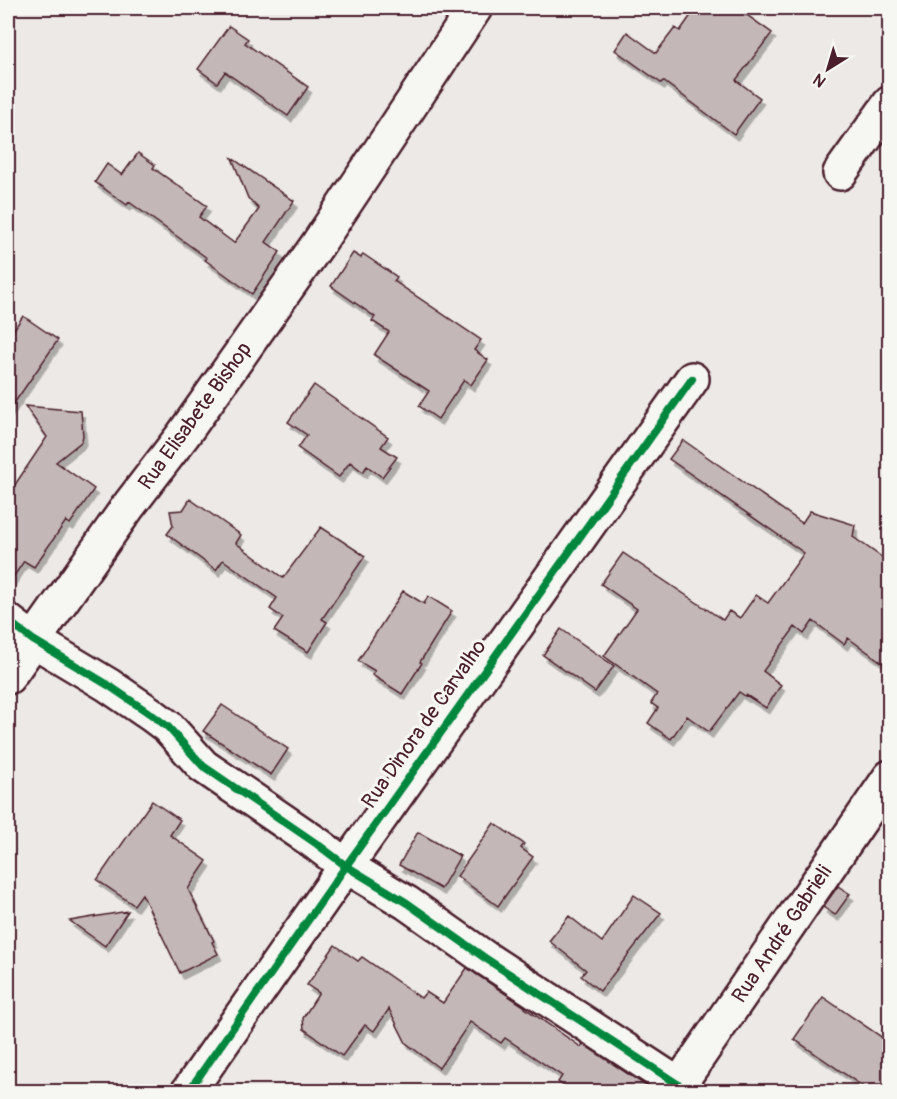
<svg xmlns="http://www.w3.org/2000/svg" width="897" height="1099" font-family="Pangolin,sans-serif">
  <defs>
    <filter id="shadow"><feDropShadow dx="3.5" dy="6" stdDeviation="0" flood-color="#0004"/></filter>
  </defs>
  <rect width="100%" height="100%" fill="#ece9e6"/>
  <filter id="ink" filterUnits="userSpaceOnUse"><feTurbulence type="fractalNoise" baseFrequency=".0167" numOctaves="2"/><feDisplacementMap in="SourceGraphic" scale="12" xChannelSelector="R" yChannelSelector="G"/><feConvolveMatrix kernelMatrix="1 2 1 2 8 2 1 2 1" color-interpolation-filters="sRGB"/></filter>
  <g filter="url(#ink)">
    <path fill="#c4b7b7" stroke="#4a1f2b" stroke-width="1.5" filter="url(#shadow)" d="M 696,8 L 737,8 L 772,33 L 736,80 L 760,98 L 734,134 L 663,81 L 661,83 L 615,50 L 627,32 L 656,53 L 675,28 L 680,31 Z
      M 229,26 L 248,39 L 245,43 L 308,87 L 288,116 L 225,72 L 217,83 L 198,69 Z
      M 138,153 L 155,165 L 153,168 L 207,206 L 199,217 L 234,243 L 259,209 L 248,198 L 232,158 L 294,201 L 266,242 L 280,252 L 252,294 L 205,260 L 207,258 L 129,202 L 127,205 L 95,182 L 107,164 L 122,175 Z
      M 353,253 L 361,258 L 363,254 L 397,277 L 394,281 L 481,340 L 474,350 L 488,360 L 471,385 L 464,380 L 438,419 L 419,406 L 429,391 L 374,355 L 389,332 L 372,321 L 375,317 L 331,286 Z
      M 23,316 L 58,340 L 8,412 L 8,338 Z
      M 314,385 L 388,437 L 381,447 L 397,457 L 382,477 L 367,466 L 363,472 L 350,462 L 339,477 L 298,448 L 307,435 L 288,422 Z
      M 25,406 L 81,411 L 83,436 L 81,442 L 56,462 L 94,489 L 70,524 L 66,521 L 34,567 L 24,561 L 8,585 L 8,495 L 47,437 Z
      M 683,440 L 802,523 L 810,511 L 855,525 L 853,537 L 890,563 L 890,668 L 848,638 L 844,644 L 813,621 L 804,634 L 795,627 L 763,671 L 781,685 L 766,708 L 746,695 L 745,696 L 739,692 L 709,732 L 687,716 L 671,739 L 648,723 L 658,708 L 651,703 L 657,694 L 604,656 L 637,609 L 601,584 L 623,553 L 723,620 L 729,611 L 740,618 L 756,595 L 768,603 L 804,553 L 669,459 Z
      M 190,499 L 241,535 L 236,543 L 283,578 L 321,527 L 365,556 L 322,619 L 327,622 L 308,652 L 274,631 L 283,618 L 270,609 L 277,598 L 223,560 L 216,570 L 167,534 L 173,526 L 170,511 L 183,510 Z
      M 403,591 L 424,604 L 428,596 L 452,611 L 420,662 L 422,663 L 402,694 L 372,675 L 375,671 L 358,661 Z
      M 561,629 L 614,666 L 595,692 L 543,655 Z
      M 222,705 L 288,749 L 271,775 L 203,731 Z
      M 152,801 L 180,820 L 170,835 L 207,861 L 188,889 L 214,941 L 212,942 L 218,954 L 180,973 L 142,894 L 134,905 L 97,880 Z
      M 494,823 L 524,844 L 521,848 L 533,857 L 498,906 L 457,876 Z
      M 418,832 L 460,856 L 441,889 L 399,865 Z
      M 838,886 L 850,894 L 835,915 L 823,907 Z
      M 634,895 L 661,913 L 600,991 L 581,976 L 586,970 L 549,941 L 569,916 L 602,942 Z
      M 128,911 L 105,946 L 70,921 Z
      M 335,945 L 358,961 L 362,957 L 421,998 L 426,992 L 443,1003 L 467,968 L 525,1007 L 525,1008 L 581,1047 L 583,1044 L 655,1092 L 573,1092 L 558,1082 L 562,1076 L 505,1038 L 501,1043 L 470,1022 L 439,1068 L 406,1043 L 389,1009 L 374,1031 L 365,1025 L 342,1056 L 304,1029 L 303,1018 L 319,993 L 307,985 Z
      M 823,997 L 890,1043 L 890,1092 L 871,1092 L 794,1039 Z"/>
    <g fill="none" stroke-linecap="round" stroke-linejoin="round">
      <defs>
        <path id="street" d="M 840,173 L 890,103
          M 8,621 L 33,640 L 108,685 L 152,715 L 168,727 L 203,766 L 317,844 L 346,866 L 407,903 L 485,958 L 679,1085 L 687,1092
          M 8,677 L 127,508 L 183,435 L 318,244 L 475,8
          M 188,1092 L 346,866 L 692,379
          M 674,1092 L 890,777"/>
      </defs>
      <use href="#street" stroke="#4a1f2b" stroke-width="38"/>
      <use href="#street" stroke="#f6f6f2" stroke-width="33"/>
      <defs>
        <path id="cycleway" d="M 8,621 L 33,640 L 108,685 L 152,715 L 168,727 L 203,766 L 317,844 L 346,866 L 407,903 L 485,958 L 679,1085 L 687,1092
          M 188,1092 L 346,866 L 692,379"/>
      </defs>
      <use href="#cycleway" stroke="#f6f6f2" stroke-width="11"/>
      <use href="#cycleway" stroke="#00873e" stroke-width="8"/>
    </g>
  </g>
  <g text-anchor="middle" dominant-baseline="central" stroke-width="6" stroke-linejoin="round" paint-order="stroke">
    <g font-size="21" fill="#4a1f2b" stroke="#f6f6f2">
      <text transform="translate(195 416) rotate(-54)">Rua Elisabete Bishop</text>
      <text transform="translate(424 724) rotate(-55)">Rua Dinora de Carvalho</text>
      <text transform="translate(782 934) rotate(-56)">Rua André Gabrieli</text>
    </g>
  </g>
  <rect width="897" height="1099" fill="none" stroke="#f6f6f2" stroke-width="30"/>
  <rect x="15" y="15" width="867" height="1069" fill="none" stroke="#4a1f2b" stroke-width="2" filter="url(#ink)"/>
  <g transform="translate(828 69) rotate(217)" stroke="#f6f6f2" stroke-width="4.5" paint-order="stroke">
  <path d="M0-4.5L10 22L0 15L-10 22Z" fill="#4a1f2b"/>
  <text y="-9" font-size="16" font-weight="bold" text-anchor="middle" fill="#4a1f2b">N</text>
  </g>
</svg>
